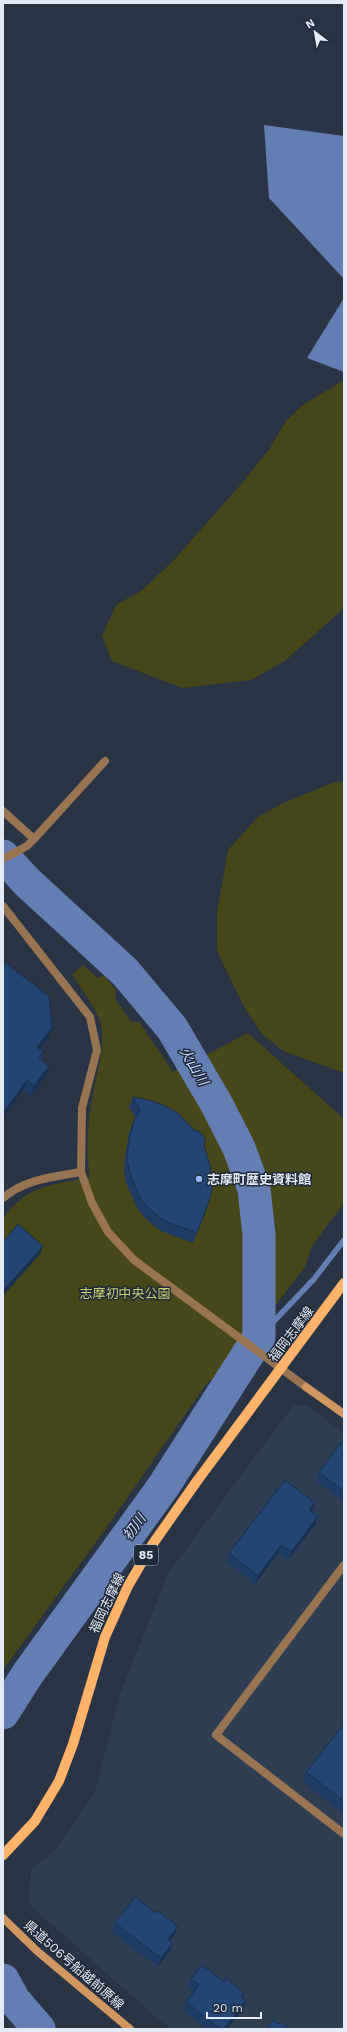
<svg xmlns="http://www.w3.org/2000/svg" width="347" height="2032" font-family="'Work Sans','Noto Sans JP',sans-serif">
  <rect width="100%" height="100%" fill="#293445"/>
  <path fill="#2e3e53" d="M 293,1406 L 307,1406 L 344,1433 L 344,2029 L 173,2029 L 160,2021 L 29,1904 L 31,1869 L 54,1851 L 94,1794 L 120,1694 L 169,1572 Z"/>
  <path fill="#46471a" d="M 341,382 L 344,382 L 344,608 L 285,661 L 251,680 L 182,688 L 112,661 L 102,636 L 116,605 L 141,591 L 174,560 L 243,482 L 270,448 L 286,421 L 304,404 Z
    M 344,781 L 344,1073 L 283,1051 L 262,1034 L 244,1007 L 217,951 L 217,912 L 228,850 L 258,817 L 281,804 L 332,783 Z
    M 83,965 L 98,978 L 104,975 L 116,991 L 115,999 L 131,1021 L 140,1023 L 173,1072 L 248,1033 L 344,1119 L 344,1203 L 312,1246 L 305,1267 L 229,1365 L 207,1383 L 109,1524 L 3,1670 L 3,1219 C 29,1183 51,1186 90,1177 C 85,1147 88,1118 94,1088 C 99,1065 106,1046 100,1022 C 97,1010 79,986 72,974 Z"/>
  <path fill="#647eb3" d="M 264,125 L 344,136 L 344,279 L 269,198 Z
    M 344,298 L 344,372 L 307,358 Z"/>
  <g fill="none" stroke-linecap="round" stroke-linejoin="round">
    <path stroke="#647eb3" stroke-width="5.5" d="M 259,1337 L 314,1279 L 344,1240"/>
    <path stroke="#647eb3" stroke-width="33" d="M 3,856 L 27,882 L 125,972 L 172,1028 L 216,1103 L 239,1148 L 254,1189 L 259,1235 L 259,1337 L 163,1487 L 27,1675 L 3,1713
      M 3,1980 L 14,2000 L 39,2029"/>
    <path stroke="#997453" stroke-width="8" d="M 344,1565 L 216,1735 L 344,1834"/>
    <path stroke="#997453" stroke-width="8" d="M 3,811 L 34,839 L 27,846 L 3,859
      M 34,839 L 105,761"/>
    <path stroke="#997453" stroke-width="8" d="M 3,906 L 90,1017 L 97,1050 L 82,1108 L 81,1172 L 92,1203 L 108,1232 L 134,1260 L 306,1387
      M 3,1198 C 25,1179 53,1177 81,1172"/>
    <path stroke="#d29761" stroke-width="8" d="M 306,1387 L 344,1414
      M 3,1918 L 37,1951 L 130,2029"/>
    <path stroke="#feb26a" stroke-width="10" d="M 3,1855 L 35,1821 L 59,1781 L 73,1744 L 105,1637 L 128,1586 L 152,1545 L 197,1481 L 344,1283"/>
  </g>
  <path fill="#203c64" d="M 3,963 L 49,1037 L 39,1049 L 43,1052 L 41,1060 L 46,1076 L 31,1096 L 23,1090 L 3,1118 Z
    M 133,1097 L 204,1146 L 209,1201 L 193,1243 L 161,1231 L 147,1220 L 137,1208 L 126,1183 L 124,1169 L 125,1157 L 129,1133 L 133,1123 L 136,1118 L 129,1107 Z
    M 344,1445 L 344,1502 L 316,1481 L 319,1472 Z
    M 315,1503 L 312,1511 L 315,1525 L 288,1560 L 278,1553 L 255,1584 L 226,1561 L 229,1553 Z
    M 344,1724 L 344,1814 L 303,1782 L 306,1772 Z
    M 115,1923 L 175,1934 L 170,1940 L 173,1943 L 170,1951 L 158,1967 L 112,1932 Z
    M 191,1979 L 224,1982 L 244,1993 L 242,1998 L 246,2000 L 243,2009 L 227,2029 L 207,2029 L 183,2010 L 186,2002 L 194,1992 L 188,1987 Z"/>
  <path fill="#1a3151" d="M 52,1027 L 49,1037 L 33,1057 L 37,1047 Z
    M 49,1066 L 46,1076 L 31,1096 L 34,1086 Z
    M 27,1080 L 23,1090 L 3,1118 L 3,1113 Z
    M 43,1246 L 40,1254 L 3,1296 L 3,1291 Z
    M 315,1503 L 312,1511 L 309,1510 Z
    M 318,1516 L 315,1525 L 288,1560 L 291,1552 Z
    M 281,1545 L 278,1553 L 255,1584 L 258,1576 Z
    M 178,1926 L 175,1934 L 165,1947 L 168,1939 Z
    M 173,1943 L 170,1951 L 158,1967 L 161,1958 Z
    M 246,2000 L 243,2009 L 227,2029 L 224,2029 Z"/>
  <path fill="#254674" stroke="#1a3151" d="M 4,962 L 49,996 L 52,1027 L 37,1047 L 43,1052 L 39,1058 L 49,1066 L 34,1086 L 27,1080 L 3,1113 L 3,963 Z
    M 133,1097 L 152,1101 L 167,1107 L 179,1114 L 194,1130 L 200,1132 L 205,1139 L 204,1146 L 210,1165 L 212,1190 L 209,1201 L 197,1233 L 165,1221 L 150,1210 L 140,1198 L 130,1173 L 127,1159 L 128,1147 L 133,1123 L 140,1110 Z
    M 18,1224 L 43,1246 L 3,1291 L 3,1242 Z
    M 341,1443 L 344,1445 L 344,1491 L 319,1472 Z
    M 285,1480 L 315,1503 L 309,1510 L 318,1516 L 291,1552 L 281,1545 L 258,1576 L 229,1553 Z
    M 344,1724 L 344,1801 L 306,1772 Z
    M 135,1897 L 156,1913 L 158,1911 L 178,1926 L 168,1939 L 173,1943 L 161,1958 L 115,1923 Z
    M 202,1965 L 224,1982 L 226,1978 L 244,1993 L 241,1997 L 246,2000 L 224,2029 L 221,2029 L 186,2002 L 199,1985 L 191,1979 Z
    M 273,2020 L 279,2024 L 281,2022 L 291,2029 L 267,2029 Z"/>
  <circle fill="#95b6fd" stroke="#1f2a3a" stroke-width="1.5" cx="199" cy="1179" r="4"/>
  <g text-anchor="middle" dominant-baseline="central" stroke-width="3" stroke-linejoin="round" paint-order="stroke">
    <rect fill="#1f2a3a" stroke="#a9b1be" stroke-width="1" x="134" y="1545" width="24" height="20" rx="3"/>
    <g font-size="12" font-weight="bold" fill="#e4ebf6">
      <text x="146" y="1555">85</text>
    </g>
    <g font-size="13" font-weight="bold" fill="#e4ebf6" stroke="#1f2a3a" text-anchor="start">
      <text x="207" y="1179">志摩町歴史資料館</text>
    </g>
    <g font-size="13" fill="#cbcf72" stroke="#1f2a3a">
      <text x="125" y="1293">志摩初中央公園</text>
    </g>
    <g font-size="13" fill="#e4ebf6" stroke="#1f2a3a">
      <text transform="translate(291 1334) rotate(-53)">福岡志摩線</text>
      <text transform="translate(107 1603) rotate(-65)">福岡志摩線</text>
      <text transform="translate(74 1965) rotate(41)">県道506号船越前原線</text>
    </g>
    <g font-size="14" font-style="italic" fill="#cedefe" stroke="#1f2a3a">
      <text transform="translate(194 1066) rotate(59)">火山川</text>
      <text transform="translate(134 1527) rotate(-54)">初川</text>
    </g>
  </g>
  <rect width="347" height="2032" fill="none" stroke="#e4ebf6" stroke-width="8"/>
  <g transform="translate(315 32) rotate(329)" stroke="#1f2a3a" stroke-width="3" paint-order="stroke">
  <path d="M0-3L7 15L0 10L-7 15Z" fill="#e4ebf6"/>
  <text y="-6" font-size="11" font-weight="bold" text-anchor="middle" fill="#e4ebf6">N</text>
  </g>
  <path d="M207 2012v6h54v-6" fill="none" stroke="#e4ebf6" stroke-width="2"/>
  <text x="213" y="2012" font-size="12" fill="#e4ebf6" stroke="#1f2a3a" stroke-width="3" paint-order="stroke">20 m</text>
</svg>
